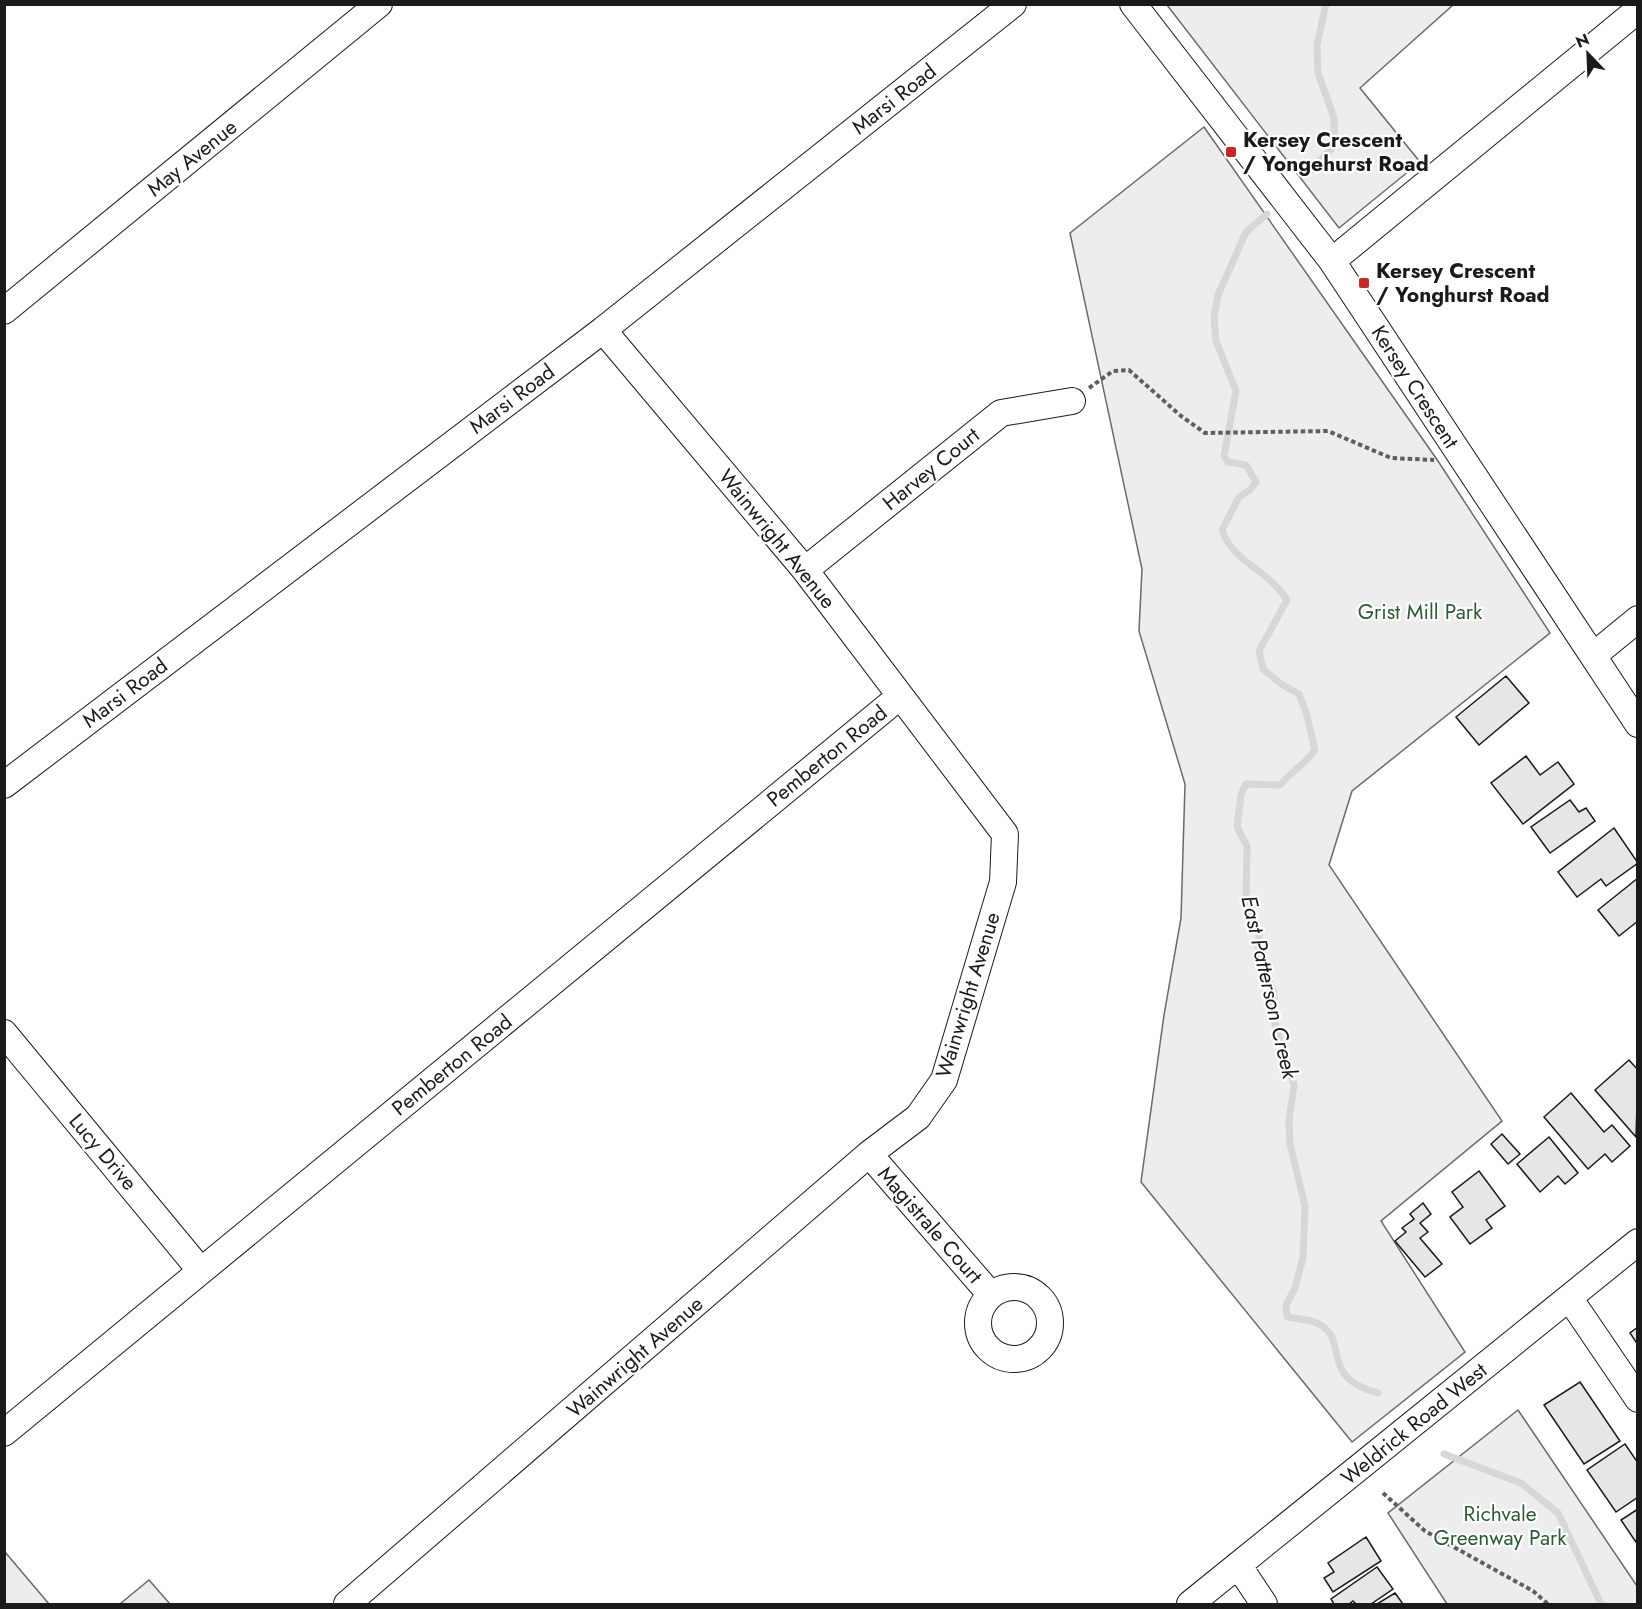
<svg xmlns="http://www.w3.org/2000/svg" width="1642" height="1609" font-family="Jost,sans-serif">
  <rect width="100%" height="100%" fill="#fff"/>
  <path fill="#ededed" stroke="#6a6a6a" stroke-width="1.5" d="M 1167,5 L 1453,5 L 1360,88 L 1420,162 L 1339,228 Z
    M 1204,127 L 1438,461 L 1550,633 L 1352,791 L 1329,865 L 1502,1121 L 1381,1221 L 1465,1352 L 1352,1442 L 1141,1182 L 1164,1015 L 1181,918 L 1185,784 L 1139,631 L 1142,569 L 1070,233 Z
    M 1518,1410 L 1637,1586 L 1637,1604 L 1447,1604 L 1388,1513 Z
    M 4,1552 L 5,1552 L 49,1604 L 5,1604 Z
    M 149,1580 L 170,1604 L 120,1604 Z"/>
  <g fill="none" stroke-linecap="round" stroke-linejoin="round">
    <path stroke="#d7d7d7" stroke-width="7" d="M 1311,170 L 1334,146 L 1334,118 L 1318,73 L 1317,45 L 1326,4
      M 1267,214 L 1246,232 L 1218,295 L 1214,318 L 1216,341 L 1236,391 L 1224,456 L 1228,462 L 1246,465 L 1256,482 L 1250,490 L 1239,497 L 1222,530 C 1233,563 1269,570 1287,600 L 1259,651 L 1263,669 L 1281,684 L 1299,694 L 1306,712 L 1315,750 C 1305,765 1291,771 1280,785 L 1246,784 L 1241,795 L 1237,827 L 1247,846 L 1246,905 L 1259,934 L 1258,956 L 1274,992 L 1273,1017 L 1294,1085 L 1289,1122 L 1290,1144 L 1305,1206 L 1303,1258 L 1295,1288 L 1286,1305 L 1287,1317 C 1296,1319 1311,1319 1319,1324 C 1350,1341 1318,1377 1378,1393
      M 1444,1454 L 1521,1483 L 1558,1513 L 1601,1604"/>
  </g>
  <path fill="#e6e6e6" stroke="#1a1a1a" stroke-width="1.5" d="M 1506,676 L 1529,703 L 1479,745 L 1456,717 Z
    M 1526,756 L 1540,775 L 1558,762 L 1574,784 L 1523,824 L 1491,783 Z
    M 1570,800 L 1579,812 L 1586,808 L 1595,821 L 1550,853 L 1531,827 Z
    M 1614,828 L 1638,863 L 1606,886 L 1601,879 L 1577,897 L 1558,872 Z
    M 1638,878 L 1638,921 L 1619,936 L 1598,910 Z
    M 1629,1060 L 1638,1070 L 1636,1137 L 1595,1090 Z
    M 1571,1093 L 1604,1132 L 1612,1125 L 1630,1146 L 1612,1162 L 1605,1154 L 1588,1169 L 1544,1117 Z
    M 1502,1134 L 1520,1154 L 1508,1164 L 1491,1144 Z
    M 1549,1137 L 1578,1173 L 1565,1184 L 1558,1176 L 1540,1192 L 1517,1164 Z
    M 1479,1171 L 1505,1206 L 1486,1220 L 1492,1228 L 1470,1244 L 1450,1217 L 1463,1207 L 1452,1192 Z
    M 1423,1203 L 1431,1214 L 1420,1223 L 1428,1232 L 1420,1238 L 1442,1264 L 1425,1277 L 1395,1241 L 1406,1232 L 1402,1228 L 1414,1219 L 1410,1214 Z
    M 1638,1327 L 1638,1345 L 1630,1333 Z
    M 1580,1382 L 1620,1441 L 1584,1464 L 1544,1405 Z
    M 1625,1444 L 1638,1463 L 1638,1497 L 1616,1512 L 1587,1470 Z
    M 1638,1509 L 1638,1545 L 1621,1520 Z
    M 1366,1537 L 1381,1561 L 1333,1592 L 1324,1578 L 1334,1572 L 1328,1563 Z
    M 1377,1567 L 1393,1589 L 1371,1604 L 1356,1604 L 1353,1601 L 1349,1604 L 1334,1604 L 1331,1599 Z
    M 1395,1593 L 1403,1604 L 1377,1604 Z"/>
  <g fill="none" stroke-linecap="round" stroke-linejoin="round">
    <defs>
      <path id="minor" d="M 1133,4 L 1332,261 L 1638,724
        M 1332,261 L 1638,10
        M 4,311 L 379,4
        M 805,570 L 1001,413 L 1072,401
        M 1594,655 L 1638,619
        M 4,785 L 603,330 L 1013,4
        M 4,1033 L 201,1271
        M 869,1154 L 991,1295
        M978 1323a36 36 0 1 1 72 0a36 36 0 1 1-72 0Z
        M 1570,1299 L 1638,1399
        M 4,1433 L 899,697
        M 1238,1565 L 1264,1604
        M 347,1604 L 869,1154 L 918,1117 L 944,1080 L 1003,882 L 1005,834 L 805,570 L 603,330
        M 1190,1604 L 1638,1242"/>
    </defs>
    <use href="#minor" stroke="#1a1a1a" stroke-width="28"/>
    <path stroke="#5f5f5f" stroke-width="4" stroke-dasharray="4.5 3" stroke-linecap="butt" d="M 1089,388 L 1113,371 L 1129,370 L 1181,416 L 1205,433 L 1328,431 L 1391,458 L 1434,460
      M 1383,1493 L 1425,1531 L 1533,1591 L 1548,1604"/>
    <use href="#minor" stroke="#fff" stroke-width="26"/>
  </g>
  <g fill="#c62828" stroke="#fff" stroke-width="2">
    <rect x="1225" y="146" width="12" height="12" rx="3"/>
    <rect x="1358" y="277" width="12" height="12" rx="3"/>
  </g>
  <g text-anchor="middle" dominant-baseline="central" stroke-width="4.5" stroke-linejoin="round" paint-order="stroke">
    <g font-size="21" fill="#1a1a1a" stroke="#fff">
      <text transform="translate(894 99) rotate(-38)">Marsi Road</text>
      <text transform="translate(192 158) rotate(-39)">May Avenue</text>
      <text transform="translate(1415 387) rotate(57)">Kersey Crescent</text>
      <text transform="translate(512 399) rotate(-37)">Marsi Road</text>
      <text transform="translate(931 469) rotate(-39)">Harvey Court</text>
      <text transform="translate(777 539) rotate(51)">Wainwright Avenue</text>
      <text transform="translate(125 693) rotate(-37)">Marsi Road</text>
      <text transform="translate(827 756) rotate(-39)">Pemberton Road</text>
      <text transform="translate(968 995) rotate(-73)">Wainwright Avenue</text>
      <text transform="translate(452 1065) rotate(-39)">Pemberton Road</text>
      <text transform="translate(103 1152) rotate(50)">Lucy Drive</text>
      <text transform="translate(930 1225) rotate(49)">Magistrale Court</text>
      <text transform="translate(635 1357) rotate(-41)">Wainwright Avenue</text>
      <text transform="translate(1414 1424) rotate(-39)">Weldrick Road West</text>
    </g>
    <g font-size="21" font-weight="bold" fill="#1a1a1a" stroke="#fff" text-anchor="start">
      <text x="1243" y="140">Kersey Crescent<tspan x="1243" dy="24">/ Yongehurst Road</tspan></text>
      <text x="1376" y="271">Kersey Crescent<tspan x="1376" dy="24">/ Yonghurst Road</tspan></text>
    </g>
    <g font-size="21" fill="#2b5a34" stroke="#fff">
      <text x="1420" y="612">Grist Mill Park</text>
      <text x="1500" y="1514">Richvale<tspan x="1500" dy="24">Greenway Park</tspan></text>
    </g>
    <g font-size="22" font-style="italic" fill="#1a1a1a" stroke="#fff">
      <text transform="translate(1270 987) rotate(77)">East Patterson Creek</text>
    </g>
  </g>
  <rect width="1642" height="1609" fill="none" stroke="#1a1a1a" stroke-width="12"/>
  <g transform="translate(1588 54) rotate(337)" stroke="#ffffff" stroke-width="4.5" paint-order="stroke">
  <path d="M0-4.5L10 22L0 15L-10 22Z" fill="#1a1a1a"/>
  <text y="-9" font-size="16" font-weight="bold" text-anchor="middle" fill="#1a1a1a">N</text>
  </g>
</svg>
